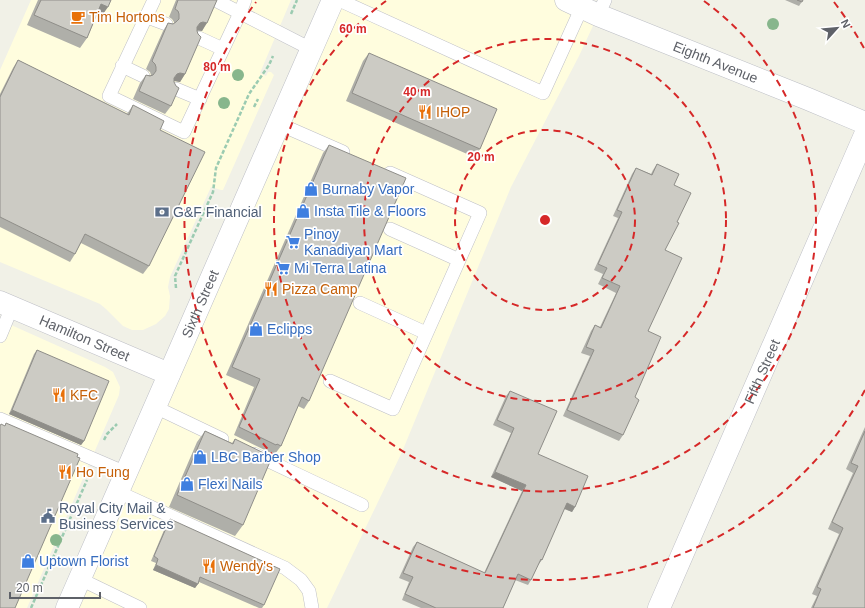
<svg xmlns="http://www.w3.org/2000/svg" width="865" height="608" font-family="Arial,sans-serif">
  <rect width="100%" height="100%" fill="#f1f1e7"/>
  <path fill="#fffdde" d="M 31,0 L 291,0 L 260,73 L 266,76 L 268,72 L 271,72 L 274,75 L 223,190 L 221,190 L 211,187 L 170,277 L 168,287 L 170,296 L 169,309 L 165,316 L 156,324 L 143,330 L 132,330 L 123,326 L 106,309 L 100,304 L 0,262 L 0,70 Z
    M 333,0 L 566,0 L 598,15 L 579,56 L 511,187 L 402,452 L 327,608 L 67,608 Z
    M 0,320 L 105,367 L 113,372 L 120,387 L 119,395 L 27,608 L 0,608 Z"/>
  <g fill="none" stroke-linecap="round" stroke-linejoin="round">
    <defs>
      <path id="lane" d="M 154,0 L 109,96 L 184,132 L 240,13 L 245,0
        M 215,0 L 311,49
        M 339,0 L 543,93 L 582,7
        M 598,15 L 605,0
        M 147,17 L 166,24
        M 199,38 L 223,49
        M 122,66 L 143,76
        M 176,89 L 200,99
        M 279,124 L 343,152
        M 390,229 L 459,260
        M 360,303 L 426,333
        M 0,336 L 12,307
        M 330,381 L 393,409 L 480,213 L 390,173
        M 155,407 L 222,439
        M 0,419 L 126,473
        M 254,454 L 362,505
        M 118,492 L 285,568 L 301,580 L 309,591 L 312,608
        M 80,579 L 140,608"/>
      <g id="street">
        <path id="s1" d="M 0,302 L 169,374"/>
        <path id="s2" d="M 659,608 L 865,135"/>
      </g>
      <g id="secondary">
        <path id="s3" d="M 566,0 L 598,15 L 808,99 L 865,123"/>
        <path id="s4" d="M 67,608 L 333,0"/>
      </g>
    </defs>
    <use href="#lane" stroke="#bebfc6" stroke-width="14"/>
    <use href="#street" stroke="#bebfc6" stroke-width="23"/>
    <use href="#secondary" stroke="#bcbec5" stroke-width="23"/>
    <path stroke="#9bcbb1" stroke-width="2.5" stroke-dasharray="4 2" stroke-linecap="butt" d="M 291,14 L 297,0
      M 254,107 L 258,99
      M 176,288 L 175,276 L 213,192 L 216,168 L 249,94 L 269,65 L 273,56
      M 104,440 L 107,434 L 117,424
      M 31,608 L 87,480"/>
    <use href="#lane" stroke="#fff" stroke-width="13"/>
    <use href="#street" stroke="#fff" stroke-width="22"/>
    <use href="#secondary" stroke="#fff" stroke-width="22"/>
  </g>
  <g fill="#87b68c">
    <circle cx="773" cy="24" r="6"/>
    <circle cx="238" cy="75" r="6"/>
    <circle cx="224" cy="103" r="6"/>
    <circle cx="56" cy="540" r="6"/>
  </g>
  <path fill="#afafa9" d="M 37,0 L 111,0 L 101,17 L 97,15 L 87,38 L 80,48 L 27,25 L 38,0 Z
    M 176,0 L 217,0 L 202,31 L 197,31 L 185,74 L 180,82 L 174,81 L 171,106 L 165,114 L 133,99 L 140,83 L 146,75 L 151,75 L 150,72 L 146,69 L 163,31 L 168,23 L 174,24 L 174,22 L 172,19 L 169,17 Z
    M 785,0 L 803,0 L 799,6 Z
    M 369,53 L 480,149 L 474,157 L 346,101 L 363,61 Z
    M 18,60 L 127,114 L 133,105 L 160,130 L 149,266 L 143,274 L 81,243 L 75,254 L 70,262 L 0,227 L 0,94 L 13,68 Z
    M 329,145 L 309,401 L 304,409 L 298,406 L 281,446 L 275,454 L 271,452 L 271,453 L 234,435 L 254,387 L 226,375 L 323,153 Z
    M 657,164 L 674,185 L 677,222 L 665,250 L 635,397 L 623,435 L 619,441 L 563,416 L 590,356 L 581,353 L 591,331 L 595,325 L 600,327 L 616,293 L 598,284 L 603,274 L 594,270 L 618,218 L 613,216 L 632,174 L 636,168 L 651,174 L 653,170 Z
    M 37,350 L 84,441 L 81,445 L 9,414 L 34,354 Z
    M 510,391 L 538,454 L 575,507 L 572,512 L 564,509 L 542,560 L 538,565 L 531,580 L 528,585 L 515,580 L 503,608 L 421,608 L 402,600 L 409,582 L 399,578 L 413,547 L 417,542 L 484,573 L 522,491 L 491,477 L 511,433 L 493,425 L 506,396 Z
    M 865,427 L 865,608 L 811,608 L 817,596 L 812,594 L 839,534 L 828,529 L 853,473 L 846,469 Z
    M 205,431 L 232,443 L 235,439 L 243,525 L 235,536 L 169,507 L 197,442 Z
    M 170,519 L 264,605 L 262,608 L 259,608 L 199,582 L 195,588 L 153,570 L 156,563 L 151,561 L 167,523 Z"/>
  <path fill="#8f8e89" d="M 101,4 L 108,7 L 101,17 L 94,14 Z
    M 203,22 L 207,23 L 202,31 L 198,30 L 195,31 L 192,35 L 200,23 Z
    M 180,73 L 185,74 L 180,82 L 175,81 L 171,82 L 169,86 L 177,74 Z
    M 12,410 L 84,441 L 81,445 L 9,414 Z
    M 495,472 L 526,485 L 522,491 L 491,477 Z
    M 567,503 L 575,507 L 572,512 L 563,508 Z
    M 156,565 L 198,584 L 195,588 L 153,570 Z"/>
  <path fill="#cccbc4" stroke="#8f8e89" d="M 41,0 L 111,0 L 108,7 L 101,4 L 87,38 L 34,15 Z
    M 178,0 L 217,0 L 207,23 L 203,22 L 200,23 L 197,27 L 197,31 L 198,34 L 201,37 L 185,74 L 180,73 L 177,74 L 174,78 L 174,82 L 176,86 L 179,88 L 171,106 L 139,91 L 146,75 L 150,76 L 153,75 L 156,71 L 156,67 L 155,64 L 152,61 L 168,23 L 173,24 L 176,22 L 179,19 L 179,14 L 178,11 L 175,9 Z
    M 797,0 L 803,0 L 802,2 Z
    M 369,53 L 497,109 L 480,149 L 352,93 Z
    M 18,60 L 129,115 L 133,105 L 164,121 L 160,130 L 205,152 L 149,266 L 85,234 L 75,254 L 0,217 L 0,97 Z
    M 329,145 L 406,178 L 309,401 L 302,397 L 281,446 L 277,444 L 276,445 L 239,427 L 260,379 L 232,367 Z
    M 657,164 L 679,174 L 674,185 L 691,193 L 677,222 L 679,223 L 665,250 L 682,258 L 648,331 L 661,337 L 635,397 L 639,400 L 623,435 L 567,410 L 594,350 L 586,347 L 595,325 L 601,328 L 620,286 L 602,278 L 607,268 L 598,264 L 622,212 L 617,210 L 636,168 L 652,175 Z
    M 37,350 L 109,381 L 84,441 L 12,410 Z
    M 510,391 L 557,411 L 538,454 L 588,476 L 575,507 L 567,503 L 542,560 L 541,559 L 531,580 L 518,574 L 503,608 L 436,608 L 405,594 L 413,577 L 403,573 L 417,542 L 485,573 L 526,485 L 495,472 L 514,428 L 497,420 Z
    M 6,423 L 78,454 L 77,457 L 80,458 L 15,608 L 0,608 L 0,426 L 1,424 L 5,426 Z
    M 205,431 L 233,444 L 235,439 L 272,457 L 243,525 L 177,495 Z
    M 865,431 L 865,608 L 813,608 L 821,589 L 817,587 L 843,528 L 832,522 L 858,466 L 851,463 Z
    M 170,519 L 280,569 L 264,605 L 200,577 L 198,584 L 156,565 L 158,559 L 154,556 Z"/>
  <g fill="none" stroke="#d62828" stroke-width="2" stroke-dasharray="7 5">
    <circle cx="545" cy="220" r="90"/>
    <circle cx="545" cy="220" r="181"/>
    <path d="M704 1A271 271 0 1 1 386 1"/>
    <path d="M865 390A362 362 0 1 1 256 2M834 2A362 362 0 0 1 865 50"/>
  </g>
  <defs>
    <symbol id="cafe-bare" viewBox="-9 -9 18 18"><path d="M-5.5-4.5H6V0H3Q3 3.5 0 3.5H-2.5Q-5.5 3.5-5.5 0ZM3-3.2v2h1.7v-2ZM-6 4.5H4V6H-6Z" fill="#e8710a" stroke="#fff" stroke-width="2.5" paint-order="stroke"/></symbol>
    <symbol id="restaurant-bare" viewBox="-9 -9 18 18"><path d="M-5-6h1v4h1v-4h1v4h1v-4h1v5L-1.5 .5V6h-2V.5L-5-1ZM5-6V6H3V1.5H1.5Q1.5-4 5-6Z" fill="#e8710a" stroke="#fff" stroke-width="2.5" paint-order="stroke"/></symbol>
    <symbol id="shop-bare" viewBox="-9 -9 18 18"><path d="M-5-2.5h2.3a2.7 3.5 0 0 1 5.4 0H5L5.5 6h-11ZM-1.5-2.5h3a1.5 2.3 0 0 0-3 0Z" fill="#3f7fe0" stroke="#fff" stroke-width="2.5" paint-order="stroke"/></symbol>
    <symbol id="bank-bare" viewBox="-9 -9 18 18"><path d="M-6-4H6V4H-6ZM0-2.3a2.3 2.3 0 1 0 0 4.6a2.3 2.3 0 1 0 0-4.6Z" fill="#5c6f8a" stroke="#fff" stroke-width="2.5" paint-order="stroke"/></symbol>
    <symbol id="supermarket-bare" viewBox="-9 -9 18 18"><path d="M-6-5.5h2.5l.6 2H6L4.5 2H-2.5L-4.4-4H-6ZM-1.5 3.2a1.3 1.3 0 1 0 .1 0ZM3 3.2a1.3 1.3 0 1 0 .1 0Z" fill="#3f7fe0" stroke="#fff" stroke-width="2.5" paint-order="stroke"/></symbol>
    <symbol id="civic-bare" viewBox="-9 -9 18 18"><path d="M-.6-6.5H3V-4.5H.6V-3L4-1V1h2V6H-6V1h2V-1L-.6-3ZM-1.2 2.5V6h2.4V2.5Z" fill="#5c6f8a" stroke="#fff" stroke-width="2.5" paint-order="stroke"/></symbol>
  </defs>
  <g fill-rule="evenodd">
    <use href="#cafe-bare" x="68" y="7" width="20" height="20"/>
    <use href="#restaurant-bare" x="415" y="102" width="20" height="20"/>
    <use href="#shop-bare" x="301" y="179" width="20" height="20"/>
    <use href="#shop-bare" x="293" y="201" width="20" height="20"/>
    <use href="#bank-bare" x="152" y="202" width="20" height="20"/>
    <use href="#supermarket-bare" x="283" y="232" width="20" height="20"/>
    <use href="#supermarket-bare" x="273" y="258" width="20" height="20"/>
    <use href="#restaurant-bare" x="261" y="279" width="20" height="20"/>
    <use href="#shop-bare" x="246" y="319" width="20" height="20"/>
    <use href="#restaurant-bare" x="49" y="385" width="20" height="20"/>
    <use href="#shop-bare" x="190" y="447" width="20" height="20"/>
    <use href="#restaurant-bare" x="55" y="462" width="20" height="20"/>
    <use href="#shop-bare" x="177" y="474" width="20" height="20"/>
    <use href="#civic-bare" x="38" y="506" width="20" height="20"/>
    <use href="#shop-bare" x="18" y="551" width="20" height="20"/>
    <use href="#restaurant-bare" x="199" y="556" width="20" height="20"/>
  </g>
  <g text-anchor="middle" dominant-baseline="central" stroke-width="3.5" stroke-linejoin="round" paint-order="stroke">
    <g font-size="14" fill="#c56008" stroke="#fff" text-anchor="start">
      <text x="89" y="17">Tim Hortons</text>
      <text x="436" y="112">IHOP</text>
      <text x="282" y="289">Pizza Camp</text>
      <text x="70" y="395">KFC</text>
      <text x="76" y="472">Ho Fung</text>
      <text x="220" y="566">Wendy's</text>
    </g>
    <g font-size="14" fill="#5e6168" stroke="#fff">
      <text stroke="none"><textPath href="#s3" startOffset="162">Eighth Avenue</textPath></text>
      <text stroke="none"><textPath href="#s4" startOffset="332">Sixth Street</textPath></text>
      <text stroke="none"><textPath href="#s1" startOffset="92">Hamilton Street</textPath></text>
      <text stroke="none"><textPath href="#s2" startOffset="258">Fifth Street</textPath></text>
    </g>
    <g font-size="14" fill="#366cbe" stroke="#fff" text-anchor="start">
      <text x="322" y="189">Burnaby Vapor</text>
      <text x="314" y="211">Insta Tile &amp; Floors</text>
      <text x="304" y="234">Pinoy<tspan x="304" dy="16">Kanadiyan Mart</tspan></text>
      <text x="294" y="268">Mi Terra Latina</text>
      <text x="267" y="329">Eclipps</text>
      <text x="211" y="457">LBC Barber Shop</text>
      <text x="198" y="484">Flexi Nails</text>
      <text x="39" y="561">Uptown Florist</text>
    </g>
    <g font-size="14" fill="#4e5e75" stroke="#fff" text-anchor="start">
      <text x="173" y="212">G&amp;F Financial</text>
      <text x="59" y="508">Royal City Mail &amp;<tspan x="59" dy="16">Business Services</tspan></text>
    </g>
  </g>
  <circle cx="545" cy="220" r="6" fill="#d62828" stroke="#fff" stroke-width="2"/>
  <g font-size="12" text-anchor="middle" font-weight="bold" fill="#d62828" stroke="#fff" stroke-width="3.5" stroke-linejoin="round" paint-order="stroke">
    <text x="353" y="33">60 m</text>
    <text x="217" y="71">80 m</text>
    <text x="417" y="96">40 m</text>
    <text x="481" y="161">20 m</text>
  </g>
  <g transform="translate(837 28) rotate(63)" stroke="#ffffff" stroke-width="3" paint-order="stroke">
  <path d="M0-3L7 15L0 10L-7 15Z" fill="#5e6168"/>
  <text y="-6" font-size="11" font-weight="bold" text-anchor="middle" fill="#5e6168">N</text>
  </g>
  <path d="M10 592v6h90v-6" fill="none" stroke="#5e6168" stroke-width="2"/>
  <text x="16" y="592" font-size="12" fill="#5e6168" stroke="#ffffff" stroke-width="3" paint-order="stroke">20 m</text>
</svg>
